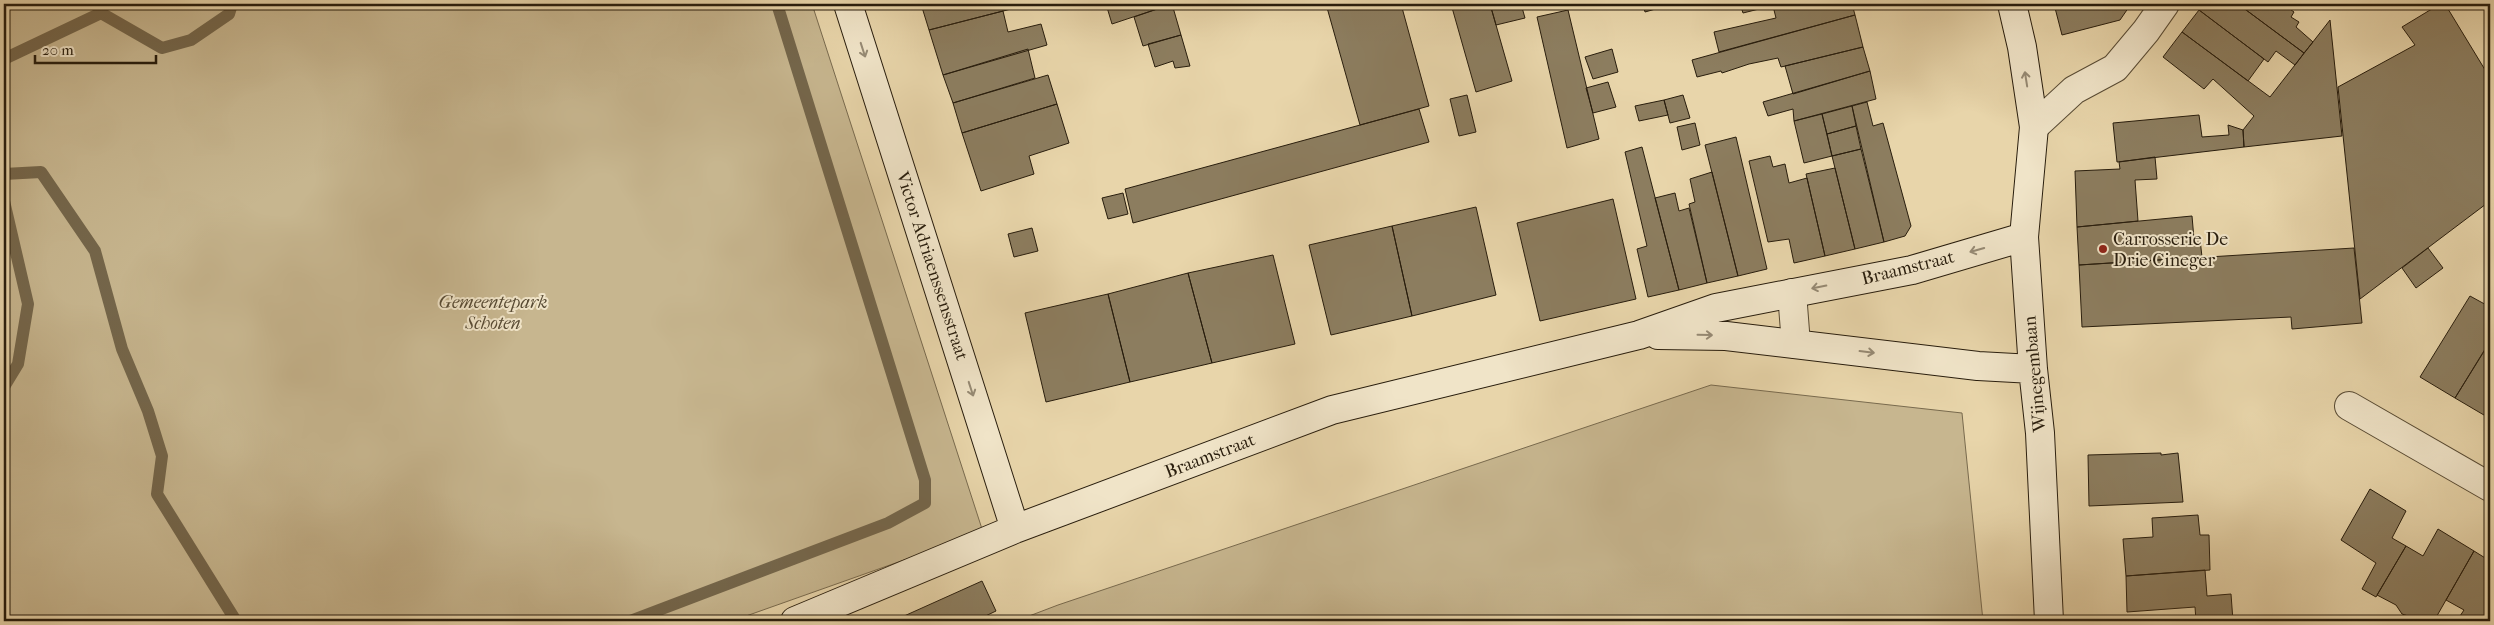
<svg xmlns="http://www.w3.org/2000/svg" width="2494" height="625" font-family="'IM FELL French Canon',serif">
  <rect width="100%" height="100%" fill="#e8d5aa"/>
  <filter id="stains"><feTurbulence type="fractalNoise" baseFrequency=".004" numOctaves="4"/><feColorMatrix values="0 0 0 0 .2 0 0 0 0 .09 0 0 0 0 .02 0 0 0 .5 -.17"/></filter>
  <radialGradient id="worn" r=".72"><stop offset=".6" stop-color="#630" stop-opacity="0"/><stop offset="1" stop-color="#630" stop-opacity=".3"/></radialGradient>
  <path fill="#c7b68f" stroke="#786a4e" d="M 4,4 L 812,4 L 983,532 L 732,621 L 4,621 Z
    M 1711,385 L 1962,413 L 1983,621 L 1016,621 L 1058,605 Z"/>
  <g fill="none" stroke-linecap="round" stroke-linejoin="round">
    <path stroke="#74664b" stroke-width="12" d="M 4,59 L 101,13 L 162,48 L 191,40 L 229,14 L 232,4
      M 4,174 L 41,172 L 95,251 L 122,349 L 148,411 L 162,456 L 157,494 L 236,621
      M 4,201 L 28,304 L 18,364 L 4,387
      M 630,621 L 888,523 L 925,503 L 925,480 L 777,4"/>
  </g>
  <path fill="#8c7d5f" stroke="#281d0d" d="M 921,4 L 1010,4 L 1011,9 L 929,30 Z
    M 1106,4 L 1172,4 L 1112,24 Z
    M 1172,4 L 1181,35 L 1143,46 L 1134,17 Z
    M 1326,4 L 1401,4 L 1429,106 L 1360,125 Z
    M 1451,4 L 1490,4 L 1512,81 L 1476,92 Z
    M 1490,4 L 1521,4 L 1525,18 L 1496,25 Z
    M 1643,4 L 1673,4 L 1645,12 Z
    M 1740,4 L 1779,4 L 1743,13 Z
    M 1779,4 L 1852,4 L 1855,15 L 1719,52 L 1714,32 L 1776,18 L 1773,6 Z
    M 2054,4 L 2131,4 L 2120,20 L 2062,35 Z
    M 2204,4 L 2238,4 L 2304,53 L 2295,65 L 2276,51 L 2268,62 L 2199,10 Z
    M 2238,4 L 2283,4 L 2294,12 L 2291,17 L 2299,22 L 2296,27 L 2313,42 L 2304,53 Z
    M 2440,4 L 2445,4 L 2490,78 L 2490,201 L 2360,299 L 2338,87 L 2415,45 L 2402,27 Z
    M 1568,10 L 1599,139 L 1567,148 L 1537,17 Z
    M 2199,10 L 2264,59 L 2248,81 L 2182,32 Z
    M 1003,11 L 1008,32 L 1041,24 L 1047,45 L 943,75 L 929,30 Z
    M 1855,15 L 1863,47 L 1781,67 L 1778,58 L 1749,64 L 1722,73 L 1721,71 L 1697,77 L 1692,60 Z
    M 2330,20 L 2342,136 L 2244,147 L 2243,130 L 2254,116 L 2213,79 L 2204,89 L 2163,57 L 2182,32 L 2270,97 Z
    M 1181,35 L 1190,66 L 1175,68 L 1173,61 L 1155,67 L 1148,44 Z
    M 1863,47 L 1870,71 L 1793,94 L 1785,66 Z
    M 1028,49 L 1035,78 L 953,103 L 943,75 Z
    M 1612,49 L 1618,72 L 1593,79 L 1585,57 Z
    M 1870,71 L 1876,99 L 1794,121 L 1793,109 L 1768,116 L 1763,102 Z
    M 1048,75 L 1057,104 L 962,133 L 953,103 Z
    M 1608,82 L 1616,107 L 1593,113 L 1586,88 Z
    M 1467,95 L 1476,132 L 1459,136 L 1450,99 Z
    M 1683,95 L 1690,118 L 1670,123 L 1664,100 Z
    M 1664,100 L 1668,115 L 1639,121 L 1635,106 Z
    M 1867,102 L 1873,126 L 1883,123 L 1911,226 L 1905,236 L 1884,242 L 1852,106 Z
    M 1057,104 L 1069,143 L 1029,156 L 1034,174 L 981,191 L 962,133 Z
    M 1852,106 L 1856,126 L 1827,134 L 1822,114 Z
    M 1419,109 L 1429,142 L 1133,223 L 1125,189 Z
    M 1822,114 L 1832,156 L 1804,163 L 1794,121 Z
    M 2199,115 L 2202,137 L 2229,135 L 2228,125 L 2243,130 L 2244,147 L 2117,162 L 2113,123 Z
    M 1695,123 L 1700,145 L 1682,150 L 1677,127 Z
    M 1856,126 L 1861,149 L 1832,156 L 1827,134 Z
    M 1736,137 L 1767,269 L 1738,276 L 1705,145 Z
    M 1642,147 L 1679,290 L 1648,297 L 1637,249 L 1647,246 L 1625,152 Z
    M 1861,149 L 1884,242 L 1855,249 L 1832,156 Z
    M 1770,156 L 1773,167 L 1785,164 L 1789,183 L 1807,178 L 1825,256 L 1794,263 L 1789,239 L 1768,242 L 1749,161 Z
    M 2155,157 L 2157,179 L 2135,180 L 2138,221 L 2077,227 L 2075,171 L 2120,169 L 2119,162 Z
    M 1835,168 L 1855,249 L 1825,256 L 1806,174 Z
    M 1712,172 L 1738,276 L 1707,283 L 1689,204 L 1695,202 L 1690,179 Z
    M 1123,193 L 1128,214 L 1108,219 L 1102,198 Z
    M 1675,193 L 1679,211 L 1689,208 L 1707,283 L 1679,290 L 1655,198 Z
    M 1613,199 L 1636,299 L 1540,321 L 1517,223 Z
    M 1476,207 L 1496,295 L 1412,316 L 1392,226 Z
    M 2192,216 L 2194,239 L 2200,239 L 2202,257 L 2079,265 L 2077,227 Z
    M 1392,226 L 1412,316 L 1331,335 L 1309,245 Z
    M 1032,228 L 1038,251 L 1014,257 L 1008,234 Z
    M 2354,248 L 2362,323 L 2292,329 L 2291,317 L 2082,327 L 2079,265 Z
    M 2428,248 L 2443,268 L 2416,288 L 2402,268 Z
    M 1273,255 L 1295,344 L 1212,363 L 1188,273 Z
    M 1188,273 L 1212,363 L 1130,382 L 1108,294 Z
    M 1108,294 L 1130,382 L 1046,402 L 1025,313 Z
    M 2470,296 L 2490,307 L 2490,341 L 2455,398 L 2420,377 Z
    M 2488,345 L 2490,346 L 2489,418 L 2455,398 Z
    M 2161,453 L 2161,455 L 2178,453 L 2183,502 L 2089,506 L 2088,455 Z
    M 2370,489 L 2406,511 L 2392,538 L 2406,546 L 2376,597 L 2362,589 L 2376,563 L 2341,540 Z
    M 2198,515 L 2200,535 L 2209,535 L 2210,570 L 2126,576 L 2123,539 L 2153,537 L 2152,518 Z
    M 2438,529 L 2474,551 L 2434,621 L 2424,621 L 2402,614 L 2396,605 L 2377,595 L 2406,546 L 2423,556 Z
    M 2474,551 L 2490,561 L 2490,621 L 2461,621 L 2458,619 L 2464,610 L 2446,600 Z
    M 2205,570 L 2207,596 L 2231,594 L 2233,621 L 2196,621 L 2195,607 L 2127,612 L 2126,576 Z
    M 982,581 L 996,611 L 975,621 L 893,621 Z"/>
  <g fill="none" stroke-linecap="round" stroke-linejoin="round">
    <defs>
      <path id="street" d="M 2034,127 L 2074,90 L 2115,68 L 2146,31 L 2165,4
        M 1792,293 L 1796,344
        M 2349,406 L 2490,487"/>
      <path id="secondary" d="M 848,4 L 1015,529
        M 2012,4 L 2022,47 L 2034,127 L 2024,237 L 2033,369 L 2040,433 L 2049,621
        M 1658,335 L 1726,336 L 1978,366 L 2033,369
        M 795,621 L 1015,529 L 1332,410 L 1639,335 L 1716,308 L 1912,270 L 2024,237"/>
    </defs>
    <use href="#street" stroke="#584b34" stroke-width="30"/>
    <use href="#secondary" stroke="#281d0d" stroke-width="30"/>
    <use href="#street" stroke="#f0e4c8" stroke-width="28"/>
    <use href="#secondary" stroke="#f0e4c8" stroke-width="28"/>
  </g>
  <defs><path id="oneway-shaft" d="M-6 0H5M1.5-3L5.5 0L1.5 3" fill="none" stroke-width="1.6" stroke-linecap="round" stroke-linejoin="round" transform="scale(1.25)"/></defs>
  <g stroke="#968a74">
    <use href="#oneway-shaft" transform="translate(863 50) rotate(72)"/>
    <use href="#oneway-shaft" transform="translate(2026 79) rotate(-99)"/>
    <use href="#oneway-shaft" transform="translate(1977 250) rotate(164)"/>
    <use href="#oneway-shaft" transform="translate(1819 287) rotate(169)"/>
    <use href="#oneway-shaft" transform="translate(1705 335) rotate(1)"/>
    <use href="#oneway-shaft" transform="translate(1867 352) rotate(7)"/>
    <use href="#oneway-shaft" transform="translate(971 389) rotate(72)"/>
  </g>
  <circle fill="#8f2418" stroke="#f0e4c8" stroke-width="2" cx="2103" cy="249" r="5"/>
  <g text-anchor="middle" dominant-baseline="central" stroke-width="4" stroke-linejoin="round" paint-order="stroke">
    <g font-size="18" fill="#281d0d" stroke="#f0e4c8" text-anchor="start">
      <text x="2113" y="239">Carrosserie De<tspan x="2113" dy="21">Drie Cineger</tspan></text>
    </g>
    <g font-size="18" fill="#281d0d" stroke="#f0e4c8">
      <text transform="translate(932 266) rotate(72)">Victor Adriaenssensstraat</text>
      <text transform="translate(1908 268) rotate(-14)">Braamstraat</text>
      <text transform="translate(2035 374) rotate(-95)">Wijnegembaan</text>
      <text transform="translate(1210 456) rotate(-21)">Braamstraat</text>
    </g>
    <g font-size="18" font-style="italic" fill="#584b34" stroke="#f0e4c8">
      <text x="493" y="302">Gemeentepark<tspan x="493" dy="21">Schoten</tspan></text>
    </g>
  </g>
  <rect width="2494" height="625" fill="none" stroke="#e8d5aa" stroke-width="20"/>
  <rect x="5" y="5" width="2484" height="615" fill="none" stroke="#281d0d" stroke-width="2.5"/>
  <rect x="10" y="10" width="2474" height="605" fill="none" stroke="#281d0d"/>
  <path d="M35 55v8h121v-8" fill="none" stroke="#281d0d" stroke-width="2.5"/>
  <text x="42" y="55" font-size="15" fill="#281d0d" stroke="#f0e4c8" stroke-width="4" paint-order="stroke">20 m</text>
  <rect width="100%" height="100%" filter="url(#stains)"/>
  <rect width="100%" height="100%" fill="url(#worn)"/>
</svg>
